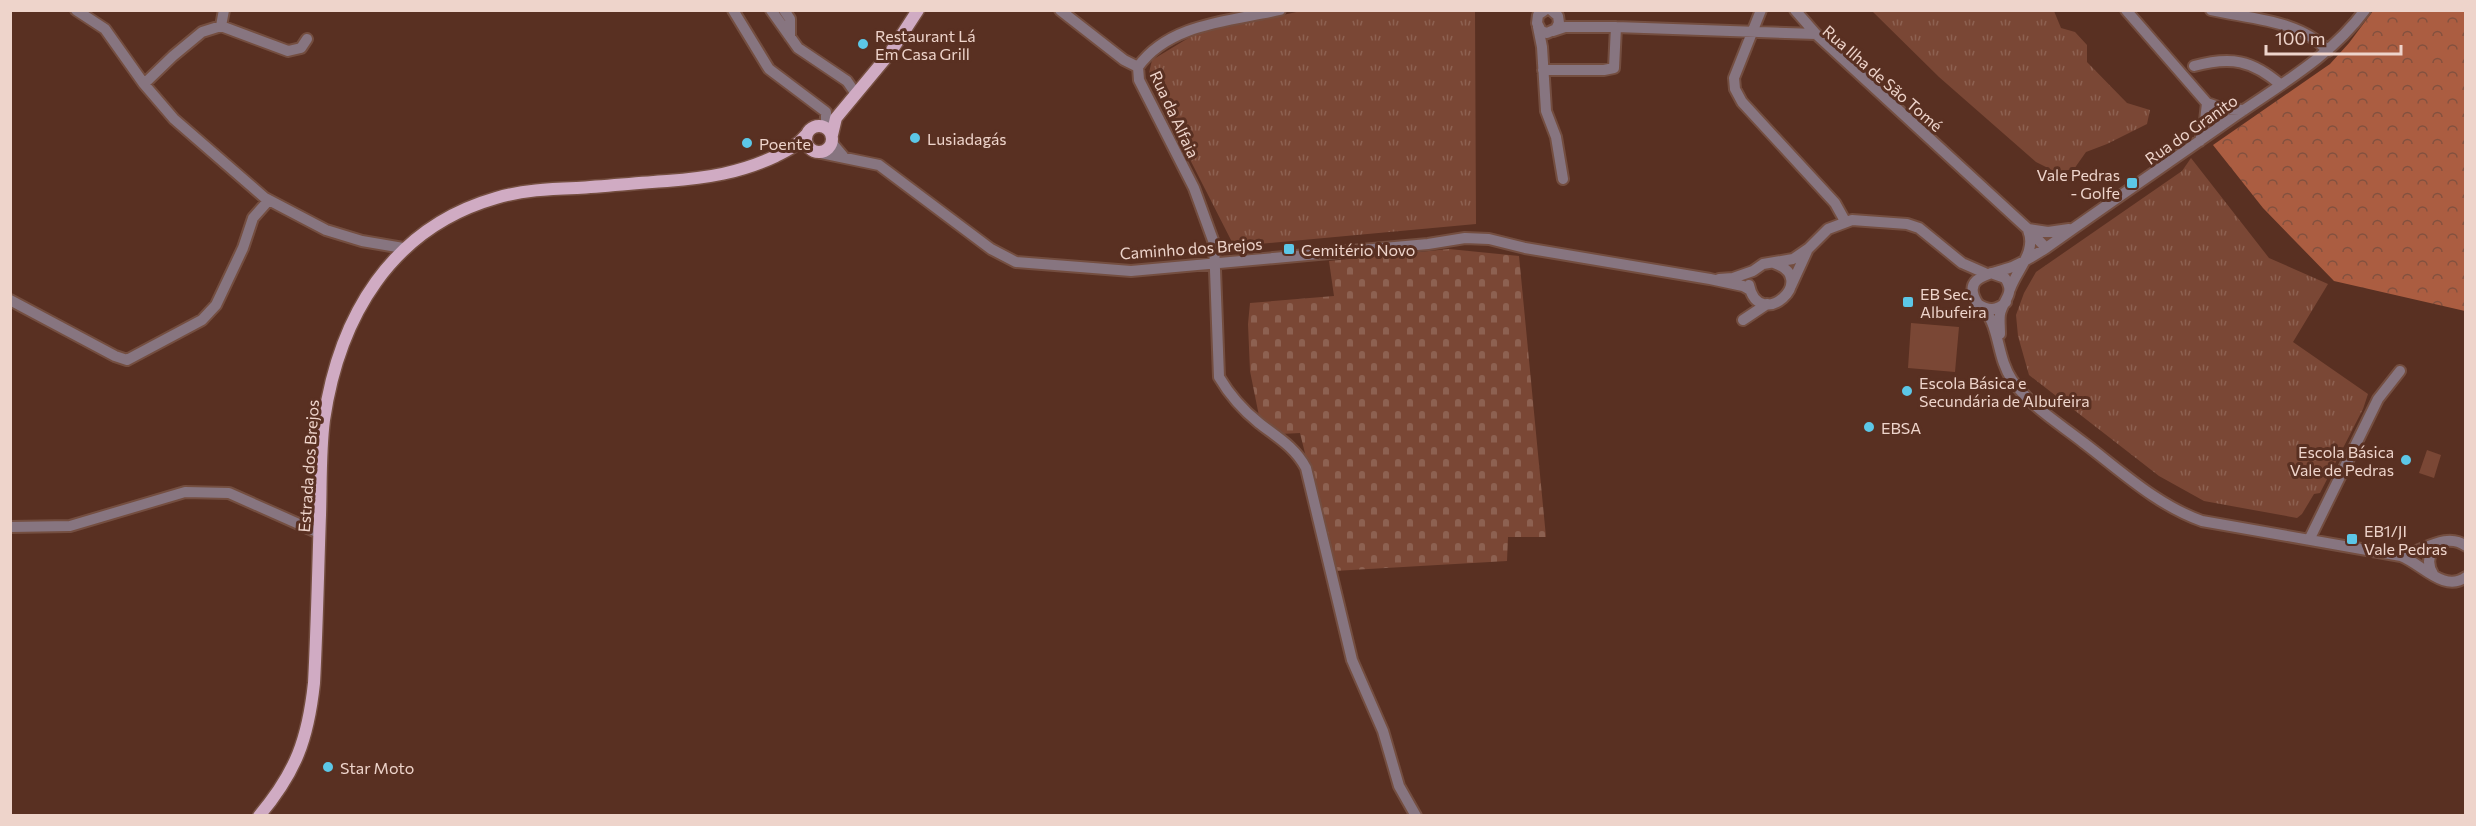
<svg xmlns="http://www.w3.org/2000/svg" width="2476" height="826" font-family="Commissioner,sans-serif">
  <defs>
    <pattern id="grass-tufts" width="24" height="20" patternUnits="userSpaceOnUse" patternTransform="scale(1.5)"><rect width="24" height="20" fill="#7a4735"/><path d="M3 7l-1-3M5 7V3M7 7l1-3M15 17l-1-3M17 17v-4M19 17l1-3" fill="none" stroke="#8d6151"/></pattern>
    <pattern id="forest-crowns" width="20" height="18" patternUnits="userSpaceOnUse" patternTransform="scale(1.5)"><rect width="20" height="18" fill="#ab5d41"/><path d="M2 6a3 3 0 1 1 6 0M12 15a3 3 0 1 1 6 0" fill="none" stroke="#83513f"/></pattern>
    <pattern id="cemetery-stones" width="16" height="16" patternUnits="userSpaceOnUse" patternTransform="scale(1.5)"><rect width="16" height="16" fill="#7a4735"/><path d="M2 7V4a2 2 0 0 1 4 0v3zM10 15v-3a2 2 0 0 1 4 0v3z" fill="#8d6151"/></pattern>
  </defs>
  <rect width="100%" height="100%" fill="#593022"/>
  <path fill="url(#grass-tufts)" d="M 1301,11 L 1475,11 L 1476,224 L 1237,246 L 1233,244 L 1148,77 L 1152,60 L 1195,34 Z
    M 1872,11 L 2054,11 L 2061,28 L 2075,32 L 2087,45 L 2087,62 L 2127,103 L 2150,110 L 2147,124 L 2107,144 L 2086,152 L 2074,169 L 2056,172 L 2036,162 L 1939,77 Z
    M 2191,158 L 2269,258 L 2328,284 L 2293,342 L 2368,394 L 2363,409 L 2320,493 L 2314,494 L 2302,514 L 2297,518 L 2204,501 L 2159,476 L 2029,375 L 2018,336 L 2016,315 L 2024,293 L 2036,272 L 2182,171 Z"/>
  <path fill="url(#forest-crowns)" d="M 2373,11 L 2465,11 L 2465,311 L 2334,281 L 2263,208 L 2213,145 L 2330,64 L 2349,43 Z"/>
  <path fill="url(#cemetery-stones)" d="M 1449,249 L 1519,256 L 1546,537 L 1508,537 L 1507,561 L 1334,571 L 1300,433 L 1281,434 L 1259,416 L 1250,371 L 1248,324 L 1250,303 L 1334,296 L 1329,261 Z"/>
  <path fill="#7a4735" d="M 1911,323 L 1959,327 L 1955,372 L 1908,368 Z
    M 2427,450 L 2441,455 L 2434,478 L 2419,473 Z"/>
  <g fill="none" stroke-linecap="round" stroke-linejoin="round">
    <defs>
      <path id="minor" d="M 76,10 L 105,29 L 144,84 L 174,119 L 265,198 L 326,230 L 362,241 L 403,248
        M 733,10 L 769,69 L 826,112 L 826,120
        M 771,10 L 798,48 L 847,81 L 856,94
        M 784,10 L 790,19 L 790,37
        M 1060,10 L 1124,60 L 1138,67
        M 1545,10 L 1538,15 L 1537,23 L 1541,31 L 1547,33 L 1556,29 L 1559,23 L 1558,16 L 1551,10
        M 1761,10 L 1734,78 L 1735,89 L 1742,102 L 1835,203 L 1845,221
        M 1795,10 L 1816,34 L 2028,229 L 2046,248
        M 2126,10 L 2207,103 L 2222,125
        M 2211,10 C 2251,19 2300,20 2328,51
        M 221,26 L 224,10
        M 1538,27 L 1542,47 L 1546,111 L 1556,137 L 1563,179
        M 1553,31 L 1565,27 L 1616,27 L 1816,34
        M 2194,66 C 2231,56 2252,60 2281,85
        M 1138,67 L 1139,80 L 1194,188 L 1214,243 L 1219,377 C 1229,394 1244,411 1259,423 C 1277,437 1295,447 1306,468 L 1352,660 L 1383,731 L 1399,786 L 1416,816
        M 1138,67 C 1169,23 1232,21 1280,10
        M 1543,70 L 1604,70 L 1614,68 L 1616,27
        M 144,84 L 173,56 L 202,32 L 221,26 L 288,51 L 301,48 L 307,39
        M 2200,141 L 2205,121 L 2207,103 L 2224,109 L 2244,110
        M 832,143 L 843,156
        M 821,153 L 879,165 L 991,249 L 1016,262 L 1131,271 L 1428,244 L 1465,238 L 1489,239 L 1525,248 L 1710,279 L 1743,286 L 1750,290
        M 2028,229 L 2048,232 L 2069,229
        M 1991,273 L 2005,278 C 2016,294 2003,299 2000,314 C 1999,320 2000,327 2000,334
        M 1719,279 L 1733,278 L 1753,271 L 1763,264 L 1793,259 L 1809,248 L 1828,229 L 1852,220 L 1907,224 L 1919,228 L 1962,263 L 1987,274
        M 1749,285 C 1759,333 1821,279 1774,263
        M 1791,286 L 1807,251
        M 2010,289 C 2017,269 2037,252 2028,230
        M 10,300 L 115,356 L 127,360 L 202,320 L 216,305 L 243,248 L 253,218 L 269,200
        M 2006,302 C 1997,311 1988,311 1978,304 C 1959,275 1994,274 2012,267 C 2024,262 2035,255 2046,248 C 2109,203 2174,159 2238,114 C 2283,83 2332,55 2365,10
        M 1984,308 C 2000,329 1997,358 2012,380 C 2030,406 2060,424 2084,443 C 2122,472 2157,505 2202,521 L 2401,556 C 2422,564 2444,593 2466,577
        M 1743,320 L 1767,304
        M 10,527 L 70,526 L 185,492 L 229,493 L 319,533
        M 2310,538 L 2378,399 L 2400,371
        M 2401,556 C 2422,552 2446,531 2466,546
        M 2433,574 C 2426,563 2429,553 2437,544"/>
      <path id="major" d="M806 139a13 13 0 1 1 26 0a13 13 0 1 1-26 0Z
        M 832,135 L 836,118 L 890,53 L 918,10
        M 259,816 C 296,772 308,739 314,683 C 317,627 318,571 320,515 C 321,484 320,451 324,420 C 339,317 391,228 496,198 C 522,190 550,189 577,188 C 607,186 637,183 667,181 C 707,178 740,173 776,156 C 788,150 798,145 806,135"/>
    </defs>
    <use href="#minor" stroke="#744e40" stroke-width="14"/>
    <use href="#major" stroke="#744e40" stroke-width="15"/>
    <use href="#minor" stroke="#877580" stroke-width="10"/>
    <use href="#major" stroke="#d0abc3" stroke-width="12"/>
  </g>
  <g fill="#5cc7e7" stroke="#593022" stroke-width="2">
    <circle cx="863" cy="44" r="6"/>
    <circle cx="915" cy="138" r="6"/>
    <circle cx="747" cy="143" r="6"/>
    <rect x="2126" y="177" width="12" height="12" rx="3"/>
    <rect x="1283" y="243" width="12" height="12" rx="3"/>
    <rect x="1902" y="296" width="12" height="12" rx="3"/>
    <circle cx="1907" cy="391" r="6"/>
    <circle cx="1869" cy="427" r="6"/>
    <circle cx="2406" cy="460" r="6"/>
    <rect x="2346" y="533" width="12" height="12" rx="3"/>
    <circle cx="328" cy="767" r="6"/>
  </g>
  <g text-anchor="middle" dominant-baseline="central" stroke-width="6" stroke-linejoin="round" paint-order="stroke">
    <g font-size="16" fill="#eed4cb" stroke="#593022" text-anchor="start">
      <text x="875" y="35">Restaurant Lá<tspan x="875" dy="18">Em Casa Grill</tspan></text>
      <text x="927" y="138">Lusiadagás</text>
      <text x="759" y="143">Poente</text>
      <text x="2120" y="174" text-anchor="end">Vale Pedras<tspan x="2120" dy="18">- Golfe</tspan></text>
      <text x="1301" y="249">Cemitério Novo</text>
      <text x="1920" y="293">EB Sec.<tspan x="1920" dy="18">Albufeira</tspan></text>
      <text x="1919" y="382">Escola Básica e<tspan x="1919" dy="18">Secundária de Albufeira</tspan></text>
      <text x="1881" y="427">EBSA</text>
      <text x="2394" y="451" text-anchor="end">Escola Básica<tspan x="2394" dy="18">Vale de Pedras</tspan></text>
      <text x="2364" y="530">EB1/JI<tspan x="2364" dy="18">Vale Pedras</tspan></text>
      <text x="340" y="767">Star Moto</text>
    </g>
    <g font-size="16" fill="#eed4cb" stroke="#593022">
      <text transform="translate(1883 78) rotate(41)">Rua Ilha de São Tomé</text>
      <text transform="translate(1175 114) rotate(65)">Rua da Alfaia</text>
      <text transform="translate(2191 129) rotate(-35)">Rua do Granito</text>
      <text transform="translate(1191 248) rotate(-4)">Caminho dos Brejos</text>
      <text transform="translate(308 466) rotate(-86)">Estrada dos Brejos</text>
    </g>
  </g>
  <rect width="2476" height="826" fill="none" stroke="#eed4cb" stroke-width="24"/>
  <path d="M2266 45v9h135v-9" fill="none" stroke="#eed4cb" stroke-width="3"/>
  <text x="2275" y="45" font-size="18" fill="#eed4cb" stroke="#593022" stroke-width="4.5" paint-order="stroke">100 m</text>
</svg>
